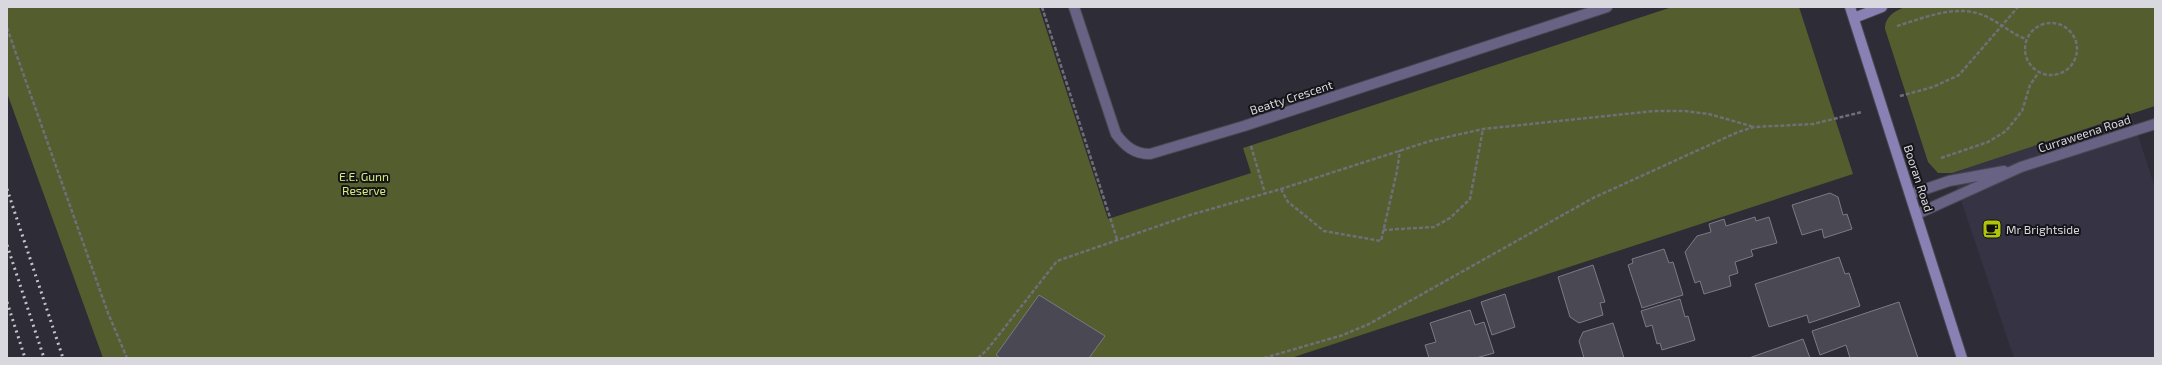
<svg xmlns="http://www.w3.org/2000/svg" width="2162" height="365" font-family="'Exo 2',sans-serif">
  <rect width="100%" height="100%" fill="#2e2c36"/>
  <path fill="#363444" d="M 2131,114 L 2155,188 L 2155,358 L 2014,358 L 1952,173 Z"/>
  <path fill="#545d2d" d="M 7,7 L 1039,7 L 1108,219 L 1251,173 L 1243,148 L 1672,7 L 1799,7 L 1853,174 L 1291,358 L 103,358 L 7,93 Z
    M 1905,7 L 2155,7 L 2155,106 L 1952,173 L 1938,173 L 1928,162 L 1885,29 C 1885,16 1895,11 1905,7 Z"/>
  <path fill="#494853" stroke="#7b7a85" d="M 1830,193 L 1838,197 L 1843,215 L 1847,214 L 1852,229 L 1824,238 L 1822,229 L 1802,235 L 1792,205 Z
    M 1755,217 L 1756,221 L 1769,217 L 1777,243 L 1751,250 L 1753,256 L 1735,262 L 1738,273 L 1729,276 L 1731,286 L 1704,294 L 1700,281 L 1695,283 L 1685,252 L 1697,236 L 1711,232 L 1709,224 L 1724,219 L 1726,226 Z
    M 1664,249 L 1669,263 L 1673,262 L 1683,295 L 1642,308 L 1628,265 L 1633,263 L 1632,259 Z
    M 1839,257 L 1845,274 L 1849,273 L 1860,306 L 1809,323 L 1807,315 L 1769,327 L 1755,284 Z
    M 1593,265 L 1605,302 L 1600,303 L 1603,315 L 1579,323 L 1570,317 L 1558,277 Z
    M 1505,294 L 1515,327 L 1492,335 L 1481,302 Z
    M 1039,295 L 1105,336 L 1089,358 L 1000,358 L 996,355 Z
    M 1680,299 L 1685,317 L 1688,316 L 1695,340 L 1662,350 L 1660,343 L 1657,344 L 1652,325 L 1646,327 L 1641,311 Z
    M 1899,302 L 1918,358 L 1850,358 L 1846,345 L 1820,355 L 1812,331 Z
    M 1470,310 L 1475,325 L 1484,322 L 1494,353 L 1476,358 L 1429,358 L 1425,345 L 1436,342 L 1430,323 Z
    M 1613,323 L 1624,358 L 1584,358 L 1579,341 L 1583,332 Z
    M 1803,339 L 1810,358 L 1749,358 Z"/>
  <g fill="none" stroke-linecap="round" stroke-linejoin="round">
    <defs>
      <path id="street" d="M 1074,7 L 1116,134 C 1125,146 1134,154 1150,154 L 1244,126 L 1607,7
        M 1911,194 L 1949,181 L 2004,171
        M 1917,214 L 2021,167 L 2155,124"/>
      <path id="secondary" d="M 1850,7 L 1962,358
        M 1854,18 L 1882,7"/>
    </defs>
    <use href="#street" stroke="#494851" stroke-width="12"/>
    <use href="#secondary" stroke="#494851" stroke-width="12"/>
    <path stroke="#706e77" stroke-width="2.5" stroke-dasharray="4 2" stroke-linecap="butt" d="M 1042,7 L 1117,239
      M2025 49a26 26 0 1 1 52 0a26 26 0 1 1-52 0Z
      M 1897,26 C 1927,17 1960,2 1989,18 C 2003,25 2012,34 2026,39
      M 7,28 L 108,313 L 127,358
      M 1900,96 L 1933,87 L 1959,75 L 2018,7
      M 1251,146 L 1265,193
      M 1941,158 L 1988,142 L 2006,131 L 2022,111 L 2030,85 L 2039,72
      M 1281,189 L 1288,202 L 1324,231 L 1381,241 L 1397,171 L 1400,150
      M 1383,230 L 1434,227 L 1450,218 L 1470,199 L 1483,129
      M 978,358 L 987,350 L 1057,261 L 1190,215 L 1281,189 L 1430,141 L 1483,129 L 1654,111 L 1685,111 L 1709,114 L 1754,127
      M 1264,358 L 1343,335 L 1369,324 L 1593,198 L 1738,132 L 1754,127 L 1813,124 L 1862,112"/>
    <use href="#street" stroke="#686384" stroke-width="10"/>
    <use href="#secondary" stroke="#8981b4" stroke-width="10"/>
    <path stroke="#c5c3ca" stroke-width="3" stroke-dasharray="2 4" stroke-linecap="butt" d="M 7,189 L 63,358
      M 7,245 L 44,358
      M 7,302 L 25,358"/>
  </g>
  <defs>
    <symbol id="cafe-square" viewBox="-11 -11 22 22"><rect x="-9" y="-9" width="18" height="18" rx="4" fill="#aec509" stroke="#16151a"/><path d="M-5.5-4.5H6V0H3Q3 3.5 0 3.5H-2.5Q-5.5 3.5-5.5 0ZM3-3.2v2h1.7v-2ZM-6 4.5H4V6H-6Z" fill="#111"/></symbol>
  </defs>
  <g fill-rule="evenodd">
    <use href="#cafe-square" x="1981" y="218" width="22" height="22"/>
  </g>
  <g text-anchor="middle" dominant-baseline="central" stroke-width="4" stroke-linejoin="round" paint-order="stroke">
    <g font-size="12" fill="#d9d8de" stroke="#16151a">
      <text transform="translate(1291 97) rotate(-18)">Beatty Crescent</text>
      <text transform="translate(2084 133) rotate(-18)">Curraweena Road</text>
      <text transform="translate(1919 178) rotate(72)">Booran Road</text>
    </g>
    <g font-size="12" fill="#d8ed7a" stroke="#16151a">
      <text x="364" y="176">E.E. Gunn<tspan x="364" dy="14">Reserve</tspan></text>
    </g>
    <g font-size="12" fill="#d9d8de" stroke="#16151a" text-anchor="start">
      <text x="2006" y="229">Mr Brightside</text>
    </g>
  </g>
  <rect width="2162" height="365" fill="none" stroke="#d9d8de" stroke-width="16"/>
</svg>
